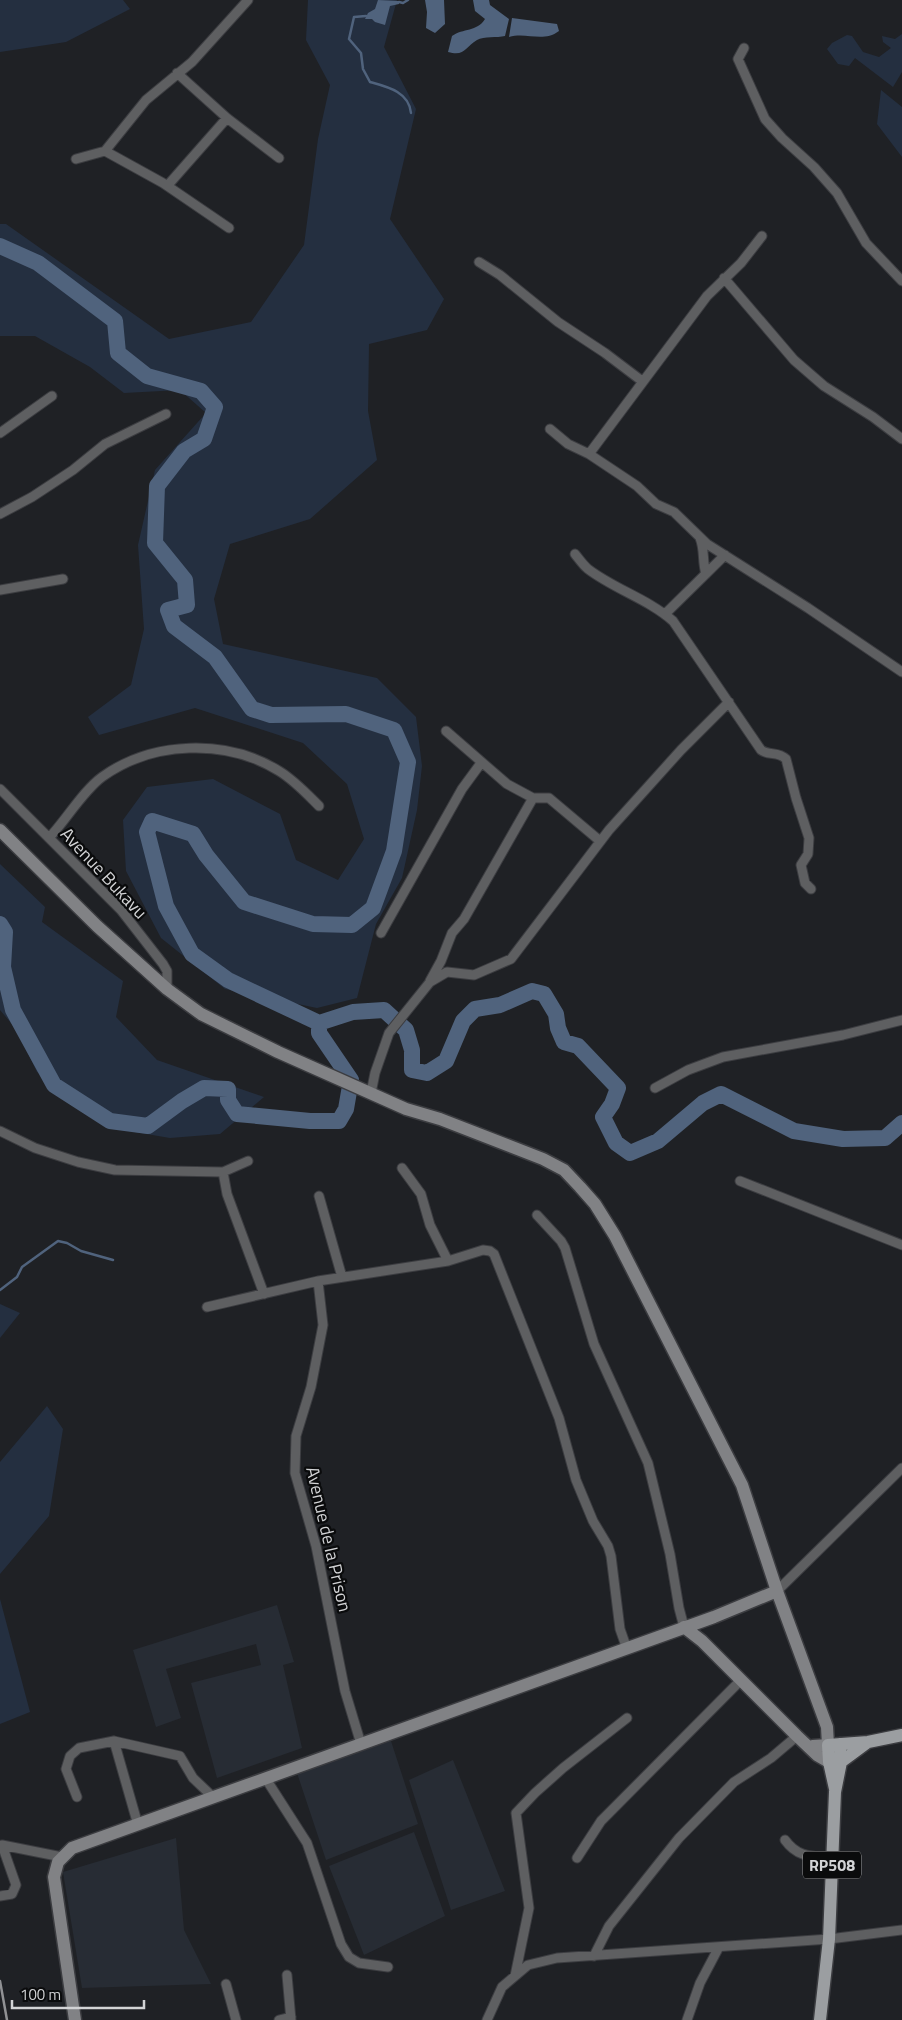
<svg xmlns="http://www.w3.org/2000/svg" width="902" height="2020" font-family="'Titillium Web',sans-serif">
  <rect width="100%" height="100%" fill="#1f2125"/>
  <path fill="#272c34" d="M 277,1605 L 294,1662 L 283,1665 L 302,1748 L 217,1778 L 191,1683 L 261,1665 L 256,1644 L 166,1669 L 181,1718 L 156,1727 L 133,1650 Z
    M 391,1741 L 418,1824 L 326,1860 L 297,1773 Z
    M 453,1760 L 505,1891 L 451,1910 L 409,1780 Z
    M 414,1832 L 445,1916 L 364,1955 L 329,1866 Z
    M 176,1838 L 184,1930 L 211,1984 L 82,1988 L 63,1872 Z"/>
  <path fill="#242f40" d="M 0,0 L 123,0 L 130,9 L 66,42 L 0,52 Z
    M 308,0 L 397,0 L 384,47 L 416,109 L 390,219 L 444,299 L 427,330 L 369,344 L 368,411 L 377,460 L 310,519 L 230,544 L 214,599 L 223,644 L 377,678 L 416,717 L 422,766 L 417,810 L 402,878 L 376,924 L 357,998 L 317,1008 L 225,989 L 161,938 L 126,871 L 123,820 L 147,787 L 213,779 L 280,814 L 296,860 L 338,880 L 364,839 L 347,784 L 303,743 L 195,708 L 99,735 L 88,717 L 131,685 L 144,629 L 138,545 L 155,470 L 206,413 L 180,390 L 124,393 L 90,367 L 35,336 L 0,336 L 0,224 L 6,224 L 169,339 L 251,322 L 304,245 L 318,139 L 330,85 L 306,40 Z
    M 902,34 L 902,72 L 893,87 L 855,58 L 849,66 L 838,64 L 827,49 L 832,43 L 847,35 L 852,36 L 863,52 L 879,57 L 891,48 L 883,42 L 882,36 L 895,39 Z
    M 881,90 L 902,107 L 902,157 L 877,124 Z
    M 0,864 L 45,907 L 42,922 L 123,981 L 116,1017 L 157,1060 L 264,1097 L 220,1134 L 170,1138 L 117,1129 L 37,1072 L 16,1029 L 0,1010 Z
    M 0,1304 L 20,1313 L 0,1338 Z
    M 47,1406 L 63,1429 L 49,1516 L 0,1574 L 0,1462 Z
    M 0,1599 L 30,1712 L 0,1724 Z"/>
  <path fill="#50637d" d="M 378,0 L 399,1 L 399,4 L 390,6 L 385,25 L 375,22 L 372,19 L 365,19 L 368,13 L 375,9 Z
    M 425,0 L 444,0 L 445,24 L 435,33 L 426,28 L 427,12 Z
    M 473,0 L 489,0 L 490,5 L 509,19 L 505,36 C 497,38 484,36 477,40 C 465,47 465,57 448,52 L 452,36 C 463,28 477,32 485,19 L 475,11 Z
    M 512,18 L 557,24 L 559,31 C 543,43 527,32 509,37 Z"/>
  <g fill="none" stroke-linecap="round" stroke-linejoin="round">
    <path stroke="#50637d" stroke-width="2.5" d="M 399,2 L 403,3 L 408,0
      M 366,16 L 354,17 L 349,39 L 361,53 L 363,69 L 370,82 C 388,87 409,92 411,113
      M 0,1290 L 17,1277 L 22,1267 L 58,1241 L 67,1243 L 81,1251 L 113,1260"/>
    <path stroke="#50637d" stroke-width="16" d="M 0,246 L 38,263 L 115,321 L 118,353 L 147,376 L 201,391 L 215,407 L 204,439 L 184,451 L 157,486 L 155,543 L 185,580 L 187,605 L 168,610 L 174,626 L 215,657 L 252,709 L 271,715 L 346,714 L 394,730 L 408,762 L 394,851 L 373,908 L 352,925 L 313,924 L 244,902 L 206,855 L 193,834 L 152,821 L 147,832 L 166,906 L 192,954 L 228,980 L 319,1023
      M 0,924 L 5,932 L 3,967 L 13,1010 L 54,1085 L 110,1121 L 148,1126 L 182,1101 L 204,1088 L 228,1089 L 228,1100 L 237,1114 L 310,1121 L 339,1121 L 346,1109 L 351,1080 L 319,1033 L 319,1023 L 353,1012 L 384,1010 L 406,1030 L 412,1050 L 412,1070 L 427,1073 L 446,1061 L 463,1021 L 475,1009 L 500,1005 L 532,991 L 544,994 L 556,1014 L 558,1028 L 564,1042 L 578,1046 L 618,1088 L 612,1104 L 603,1117 L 616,1143 L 630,1153 L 658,1141 L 703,1103 L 721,1094 L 794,1131 L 843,1139 L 885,1138 L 902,1123"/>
    <defs>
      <path id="street" d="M 744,48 L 738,59 L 765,119 L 782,138 L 814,167 L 837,193 L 866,243 L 902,281
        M 177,73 L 227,118 L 279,158
        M 105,151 L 163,183 L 229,228
        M 76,159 L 105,151 L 146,100 L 192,62 L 248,0
        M 168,185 L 227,118
        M 479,262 L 500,275 L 558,322 L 605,353 L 642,381
        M 724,278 L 794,360 L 824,386 L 873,417 L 902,439
        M 550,429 L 568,444 L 589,454 L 637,486 L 656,504 L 674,512 L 707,544 L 808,608 L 902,672
        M 0,433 L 52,396
        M 589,454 L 707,296 L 741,263 L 762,236
        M 0,514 L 32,497 L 73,470 L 105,444 L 166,414
        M 700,538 C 705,550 702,561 706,574
        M 575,554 C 579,559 583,565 588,569 C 614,589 648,599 673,621 L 761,750 C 769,756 778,751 786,759 L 796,798 L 809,838 L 808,854 L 801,865 L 805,883 L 811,889
        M 0,590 L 63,579
        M 665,614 L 725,555
        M 446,731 L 507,784 L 533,798 L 549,798 L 600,841
        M 0,789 L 121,910 L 163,964 L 167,971 L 167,989
        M 49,838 C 66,820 83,791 102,777 C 152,741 226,738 279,771 C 294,780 307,794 319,806
        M 381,933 L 462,789 L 481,763
        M 430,981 L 441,961 L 452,933 L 464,919 L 533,798
        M 655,1088 L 688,1070 L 723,1057 L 843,1035 L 902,1020
        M 371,1093 L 375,1073 L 389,1033 L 430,982 L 447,972 L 474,975 L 511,959 L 609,830 L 681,750 L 729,702
        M 0,1131 L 35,1148 L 78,1162 L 115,1170 L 223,1172 L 248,1161
        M 402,1168 L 421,1194 L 430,1225 L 448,1261
        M 223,1172 L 227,1194 L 264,1294
        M 740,1181 L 902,1245
        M 319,1196 L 342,1277
        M 537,1215 L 561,1241 L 565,1248 L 594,1344 L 648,1463 L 670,1554 L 679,1608 L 684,1627
        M 318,1281 L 323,1325 L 311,1387 L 296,1436 L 295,1473 L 316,1546 L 345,1691 L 361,1744
        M 207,1307 L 318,1281 L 448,1261 L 483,1250 L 490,1251 L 494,1254 L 559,1418 L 576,1480 L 593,1521 L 608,1546 L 611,1556 L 620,1629 L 627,1649
        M 777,1591 L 902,1468
        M 114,1741 L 138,1825
        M 266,1779 L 307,1843 L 341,1944 L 349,1957 L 359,1963 L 388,1967
        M 77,1797 L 66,1769 L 70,1756 L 79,1748 L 114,1741 L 180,1756 L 193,1778 L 214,1798
        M 785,1840 C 798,1858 812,1856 833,1858
        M 577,1858 L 601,1821 L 741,1680
        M 0,1896 L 12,1894 L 16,1885 L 2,1845 L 62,1857
        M 594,1956 L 609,1926 L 679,1838 L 734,1782 L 771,1758 L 797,1736
        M 287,1975 L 291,2020
        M 515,1976 L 529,1908 L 516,1813 L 535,1793 L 563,1768 L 627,1718
        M 226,1984 L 236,2020
        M 279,2020 L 291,2017
        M 487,2020 L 502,1987 L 528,1965 L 557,1958 L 829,1939 L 902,1930
        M 687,2020 L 700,1983 L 719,1947"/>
      <path id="secondary" d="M 0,830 L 97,926 L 167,989 L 201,1014 L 278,1052 L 406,1109 L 440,1119 L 543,1159 L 564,1170 L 580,1187 L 595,1204 L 615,1236 L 742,1485 L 777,1591 L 827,1727 L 828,1745 L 813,1746 L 810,1748
        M 684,1627 L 702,1641 L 797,1736 L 817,1755 L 829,1762
        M 75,2020 L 54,1877 L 58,1862 L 72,1848 L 714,1617 L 777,1591"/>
      <path id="primary" d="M 835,1762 L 841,1762 L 868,1742
        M 835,1789 L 829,1762 L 828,1745 L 868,1742 L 902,1735
        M 820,2020 L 829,1939 L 835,1792 L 841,1762 L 840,1744"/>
    </defs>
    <use href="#street" stroke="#3c3d41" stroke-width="11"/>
    <use href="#secondary" stroke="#3c3d41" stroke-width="15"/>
    <use href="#primary" stroke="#3c3d41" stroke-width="15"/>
    <use href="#street" stroke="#5e5f61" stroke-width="9"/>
    <use href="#secondary" stroke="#818285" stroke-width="12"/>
    <use href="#primary" stroke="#9b9ea1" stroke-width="12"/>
    <path stroke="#909194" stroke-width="2.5" d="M 0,1981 L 7,2020"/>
  </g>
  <g text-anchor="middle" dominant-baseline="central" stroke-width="4.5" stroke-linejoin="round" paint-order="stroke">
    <rect fill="#0a0b0c" stroke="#969799" stroke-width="1" x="803" y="1851.5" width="58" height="27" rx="4"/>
    <g font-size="16" font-weight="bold" fill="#d2d3d5">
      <text x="832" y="1865">RP508</text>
    </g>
    <g font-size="18" fill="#d2d3d5" stroke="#0a0b0c">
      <text transform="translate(104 873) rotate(47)">Avenue Bukavu</text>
      <text transform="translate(329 1539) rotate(77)">Avenue de la Prison</text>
    </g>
  </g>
  <path d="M12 2000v8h132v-8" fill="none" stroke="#d2d3d5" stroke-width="2.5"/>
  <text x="20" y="2000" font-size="15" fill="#d2d3d5" stroke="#0a0b0c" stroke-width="4" paint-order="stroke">100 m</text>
</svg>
